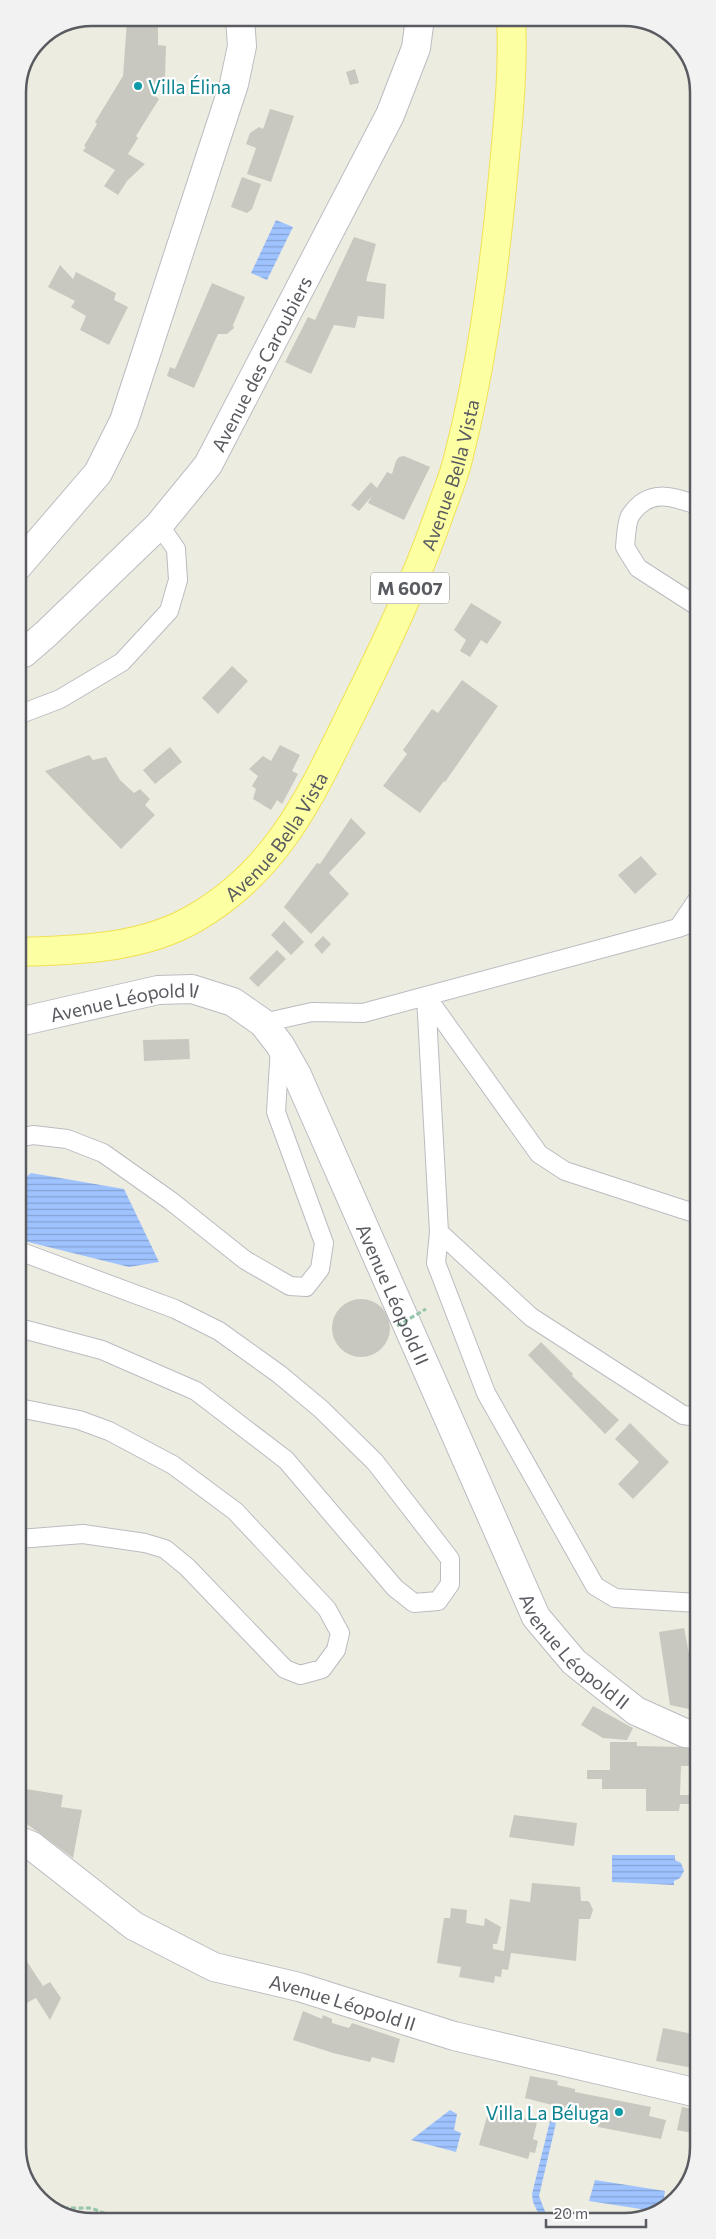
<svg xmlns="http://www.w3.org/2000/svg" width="716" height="2239" font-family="Commissioner,sans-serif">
  <defs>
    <pattern id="water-rules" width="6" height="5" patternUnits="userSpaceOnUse" patternTransform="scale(1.25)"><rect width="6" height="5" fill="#9ec3ff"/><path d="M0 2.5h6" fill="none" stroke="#84a1d2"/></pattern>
  </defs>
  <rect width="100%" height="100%" fill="#ecece0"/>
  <path fill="url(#water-rules)" d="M 276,220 L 293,227 L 267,280 L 251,273 Z
    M 31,1173 L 124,1189 L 159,1262 L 129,1267 L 28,1242 L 19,1235 L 19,1183 Z
    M 612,1855 L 675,1855 L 675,1860 L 681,1863 L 684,1871 L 680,1878 L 674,1881 L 674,1885 L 612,1882 Z
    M 450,2110 L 457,2114 L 454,2130 L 461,2133 L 456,2152 L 411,2140 Z
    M 550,2121 L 556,2123 L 539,2196 L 548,2219 L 541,2219 L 533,2202 L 532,2194 Z
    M 595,2180 L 665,2191 L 663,2205 L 654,2211 L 589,2201 Z"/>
  <path fill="#c9c8c0" d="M 136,19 L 158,20 L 158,45 L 166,46 L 165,77 L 154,95 L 159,99 L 136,136 L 138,138 L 128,154 L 145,164 L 127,181 L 118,195 L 104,186 L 115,170 L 83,151 L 86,147 L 84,146 L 97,124 L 95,122 L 123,76 L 127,21 L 136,21 Z
    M 355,69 L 359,83 L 350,85 L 346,72 Z
    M 270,109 L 294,116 L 271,182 L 247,174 L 256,148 L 246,144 L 250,133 L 259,127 L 263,129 Z
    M 242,177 L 261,184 L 252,209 L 247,213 L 231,207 Z
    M 354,237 L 376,244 L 366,281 L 386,284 L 384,319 L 358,316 L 355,328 L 334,325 L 311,374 L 285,362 L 308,317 L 315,320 Z
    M 60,265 L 73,279 L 76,272 L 116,293 L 114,300 L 128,307 L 109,345 L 80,330 L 86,316 L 71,307 L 75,301 L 48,287 Z
    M 212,283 L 245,297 L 233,325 L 234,328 L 227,334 L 218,334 L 194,388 L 167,376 L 170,367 L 175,369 Z
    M 404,456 L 430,467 L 404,520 L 368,503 L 372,496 L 359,511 L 351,505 L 371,482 L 377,488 L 387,472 L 392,474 L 396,461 L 399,457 Z
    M 471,603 L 502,622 L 487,644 L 481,640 L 470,657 L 460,651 L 466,640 L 454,630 Z
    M 232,666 L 248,681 L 218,714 L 202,698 Z
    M 462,680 L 498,706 L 445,782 L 444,781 L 420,813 L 383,786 L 407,754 L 403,750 L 432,709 L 438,713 Z
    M 280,745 L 300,755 L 292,771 L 298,774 L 282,804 L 277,800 L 271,810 L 253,799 L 256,789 L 252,786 L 258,776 L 249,769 L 263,756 L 271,761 Z
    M 170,747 L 182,762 L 155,784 L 143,770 Z
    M 89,755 L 93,760 L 106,757 L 120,780 L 134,793 L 140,789 L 150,799 L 145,805 L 155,815 L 121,849 L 45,771 Z
    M 351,818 L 366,833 L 329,873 L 349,894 L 311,934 L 284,907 L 317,863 L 320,864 Z
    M 641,856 L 657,874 L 635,894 L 618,875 Z
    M 284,921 L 304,942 L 291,955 L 271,935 Z
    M 323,936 L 331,944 L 322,954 L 314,945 Z
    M 277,950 L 286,959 L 258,987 L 249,978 Z
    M 189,1039 L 190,1059 L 144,1061 L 143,1040 Z
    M332 1328a29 29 0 1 1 58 0a29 29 0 1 1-58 0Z
    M 541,1342 L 573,1374 L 572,1376 L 619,1420 L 605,1434 L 528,1355 Z
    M 630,1423 L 669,1462 L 633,1499 L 618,1484 L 639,1462 L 615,1439 Z
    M 691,1477 L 698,1478 L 698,1507 L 691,1506 L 691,1500 L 689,1500 Z
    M 684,1628 L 692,1669 L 697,1669 L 698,1711 L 670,1705 L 659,1632 Z
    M 593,1706 L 633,1728 L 627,1740 L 603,1738 L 581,1725 Z
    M 610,1742 L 637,1742 L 637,1746 L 683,1747 L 698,1749 L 698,1772 L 696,1772 L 695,1766 L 681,1766 L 680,1795 L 698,1795 L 698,1804 L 680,1804 L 679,1811 L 646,1811 L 646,1789 L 602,1789 L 602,1779 L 587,1779 L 587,1770 L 610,1770 Z
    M 20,1788 L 63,1795 L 61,1807 L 82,1810 L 73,1858 L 20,1819 Z
    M 514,1815 L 577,1823 L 574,1846 L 509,1837 Z
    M 532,1883 L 580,1887 L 581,1901 L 588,1901 L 590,1903 L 593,1910 L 590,1919 L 579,1919 L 576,1961 L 511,1953 L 508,1970 L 502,1969 L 501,1977 L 495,1976 L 494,1983 L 459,1977 L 461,1967 L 437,1963 L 444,1918 L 450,1918 L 451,1908 L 467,1910 L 466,1923 L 484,1926 L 485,1918 L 501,1927 L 497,1944 L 493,1944 L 493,1949 L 504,1951 L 510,1899 L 530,1902 Z
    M 20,1951 L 43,1986 L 50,1982 L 61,1998 L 50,2020 L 36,1998 L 23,2005 L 20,2001 Z
    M 303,2011 L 322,2019 L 323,2015 L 332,2019 L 332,2023 L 349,2028 L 352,2023 L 400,2039 L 394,2063 L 372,2057 L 370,2062 L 333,2053 L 293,2040 Z
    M 663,2028 L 698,2035 L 698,2069 L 656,2061 Z
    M 530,2076 L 558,2081 L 557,2085 L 575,2089 L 575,2092 L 651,2107 L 649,2116 L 666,2120 L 661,2139 L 598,2127 L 600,2114 L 576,2109 L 573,2114 L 551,2110 L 552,2105 L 525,2098 Z
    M 503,2106 L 524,2113 L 523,2118 L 537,2122 L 533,2139 L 538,2141 L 535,2153 L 530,2152 L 528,2159 L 479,2145 L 489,2109 L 501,2112 Z
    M 682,2107 L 697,2110 L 692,2133 L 677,2130 Z"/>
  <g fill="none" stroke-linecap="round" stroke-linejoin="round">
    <defs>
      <path id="service" d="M 697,505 C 671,496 648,488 630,516 C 626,524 626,538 625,547 L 638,568 L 697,606
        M 18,715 L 60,699 L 122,662 L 169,611 L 178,580 L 176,549 L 159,525
        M 678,928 L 697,900
        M 426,996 L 439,1232 L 436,1263 L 486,1393 L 595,1586 L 615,1598 L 698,1603
        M 426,996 L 539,1154 L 565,1171 L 697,1214
        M 263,1023 L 312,1012 L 363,1013 L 678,928 L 697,921
        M 19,1138 L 33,1135 L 67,1139 L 103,1153 L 171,1201 L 245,1260 L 290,1286 L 306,1287 L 320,1269 L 324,1243 L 276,1112 L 280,1047
        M 439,1232 L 531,1317 L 683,1415 L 698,1417
        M 19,1251 L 175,1309 L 219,1331 L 279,1374 L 321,1409 L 375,1462 L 450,1559 L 450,1584 L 438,1601 L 414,1603 L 395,1588 L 286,1460 L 196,1391 L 102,1350 L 19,1328
        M 19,1408 L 79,1420 L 109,1431 L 173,1465 L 235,1511 L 327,1609 L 340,1633 L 336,1650 L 322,1669 L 300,1675 L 285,1669 L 187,1567 L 165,1549 L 145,1543 L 83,1534 L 19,1539"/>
      <g id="tertiary">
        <path d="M 18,566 L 98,473 L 124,421 L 234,84 L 242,46 L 240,18"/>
        <path id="s1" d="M 18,654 L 24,653 L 47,633 L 159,525 L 208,465 L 390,115 L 416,48 L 420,18"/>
        <path id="s2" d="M 19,1022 L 158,990 L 192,989 L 233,1002 L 263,1023 L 280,1045 L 297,1075 L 536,1617 L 574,1662 L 636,1711 L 685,1733 L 698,1734"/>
        <path id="s3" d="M 20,1841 L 32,1846 L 134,1926 L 214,1967 L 299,1987 L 454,2036 L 698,2093"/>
      </g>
      <g id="primary">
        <path id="s4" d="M 19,952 C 78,950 142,949 195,918 C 279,869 311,795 352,712 C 385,646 417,579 441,509 C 447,492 454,476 458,459 C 481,370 493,278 502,187 C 507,131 514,74 511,18"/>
      </g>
    </defs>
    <use href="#service" stroke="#bbbcc2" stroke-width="20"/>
    <use href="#tertiary" stroke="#bbbcc2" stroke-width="30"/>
    <use href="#primary" stroke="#f1e154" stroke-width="30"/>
    <path stroke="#95c5ab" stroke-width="3" stroke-dasharray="5 2.5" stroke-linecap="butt" d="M 56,2208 L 91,2208 L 124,2221"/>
    <use href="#service" stroke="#fff" stroke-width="18"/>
    <use href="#tertiary" stroke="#fff" stroke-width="28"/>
    <use href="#primary" stroke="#fdffa3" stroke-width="28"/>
    <path stroke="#95c5ab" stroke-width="3" stroke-dasharray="5 2.5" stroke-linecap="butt" d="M 397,1326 L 426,1309"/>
  </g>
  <g fill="#0f9aa8" stroke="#fff" stroke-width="2">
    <circle cx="138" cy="86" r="5"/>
    <circle cx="619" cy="2112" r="5"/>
  </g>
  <g text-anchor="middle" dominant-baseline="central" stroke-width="4.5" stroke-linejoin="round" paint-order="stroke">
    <rect fill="#fff" stroke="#8b8c90" stroke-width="1" x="371" y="572.5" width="78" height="31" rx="4"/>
    <g font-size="18" font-weight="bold" fill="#595b61">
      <text x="410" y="588">M 6007</text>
    </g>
    <g font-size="19" fill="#0d838f" stroke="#fff" text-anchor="start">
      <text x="148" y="86">Villa Élina</text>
      <text x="609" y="2112" text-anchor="end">Villa La Béluga</text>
    </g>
    <g font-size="19" fill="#595b61" stroke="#fff">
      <text stroke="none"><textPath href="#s1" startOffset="384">Avenue des Caroubiers</textPath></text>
      <text stroke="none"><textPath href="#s4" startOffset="702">Avenue Bella Vista</textPath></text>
      <text stroke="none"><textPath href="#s4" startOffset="298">Avenue Bella Vista</textPath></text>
      <text stroke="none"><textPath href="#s2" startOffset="108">Avenue Léopold II</textPath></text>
      <text stroke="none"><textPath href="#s2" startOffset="558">Avenue Léopold II</textPath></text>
      <text stroke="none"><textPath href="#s2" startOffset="962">Avenue Léopold II</textPath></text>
      <text stroke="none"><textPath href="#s3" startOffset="366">Avenue Léopold II</textPath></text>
    </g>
  </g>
  <path d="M0 0H716V2239H0ZM92 26H624A66 66 0 0 1 690 92V2147A66 66 0 0 1 624 2213H92A66 66 0 0 1 26 2147V92A66 66 0 0 1 92 26Z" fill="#f2f2f2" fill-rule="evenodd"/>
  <path fill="none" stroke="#595b61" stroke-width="2.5" d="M92 26H624A66 66 0 0 1 690 92V2147A66 66 0 0 1 624 2213H92A66 66 0 0 1 26 2147V92A66 66 0 0 1 92 26Z"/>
  <path d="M546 2219v8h100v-8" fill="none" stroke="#595b61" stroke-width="2.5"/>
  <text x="554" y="2219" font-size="15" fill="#595b61" stroke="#ffffff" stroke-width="4" paint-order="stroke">20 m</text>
</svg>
